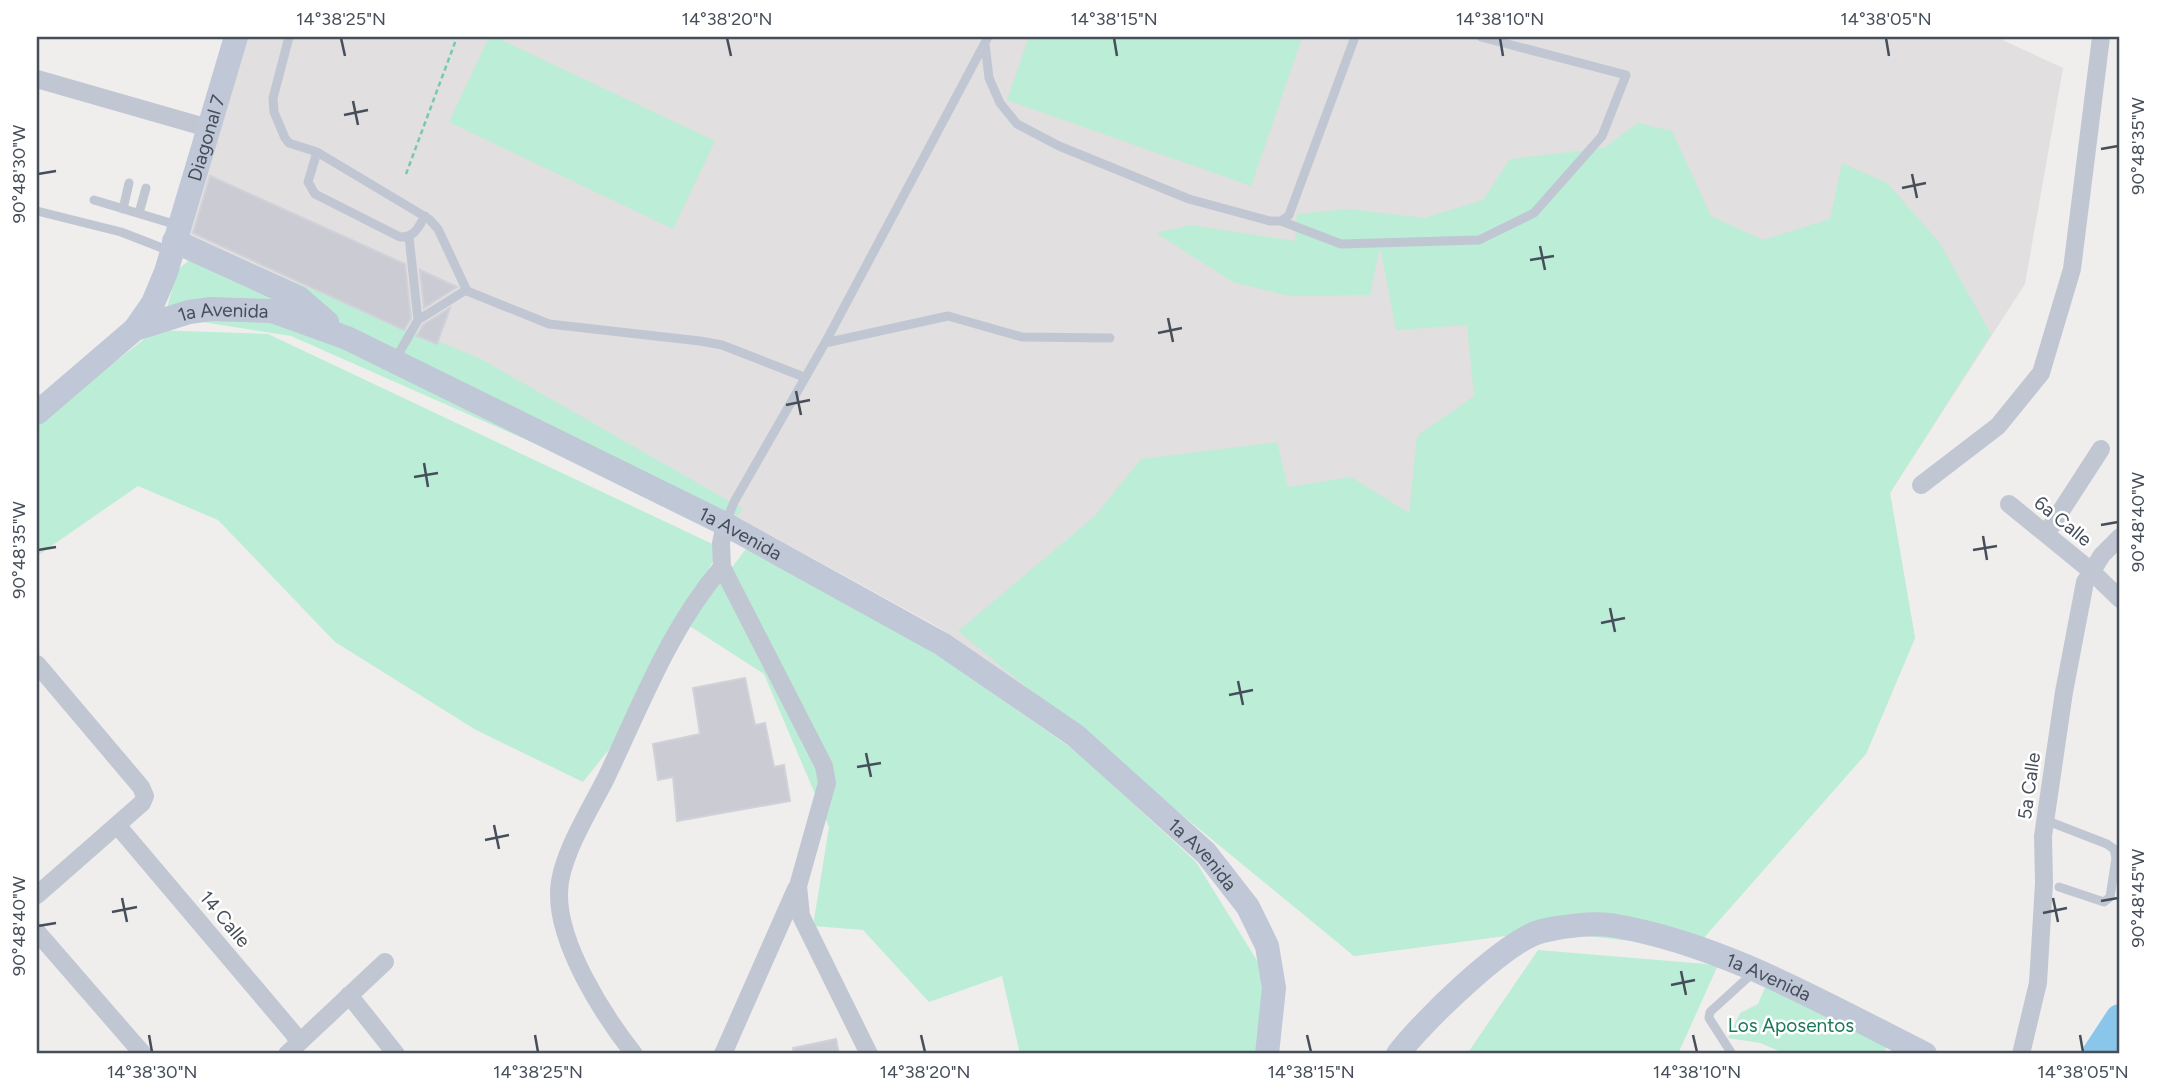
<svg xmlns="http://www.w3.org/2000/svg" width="2157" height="1091" font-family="Figtree,sans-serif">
  <rect width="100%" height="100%" fill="#f0eeed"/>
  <path fill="#e1dfdf" d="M 244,37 L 1996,37 L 2063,68 L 2025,284 L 1890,493 L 1915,638 L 1866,754 L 1580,926 L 1354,956 L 1091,731 L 938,627 L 721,508 L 179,238 Z"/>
  <path fill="#bcedd7" d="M 489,37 L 495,37 L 715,141 L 673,229 L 449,122 Z
    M 1029,37 L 1299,37 L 1302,38 L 1251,186 L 1007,100 Z
    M 1638,123 L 1672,131 L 1711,216 L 1763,240 L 1830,219 L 1842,163 L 1887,183 L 1939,242 L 1991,334 L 1890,493 L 1915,638 L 1866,754 L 1695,948 L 1541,931 L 1354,956 L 958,631 L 1095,516 L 1141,459 L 1277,442 L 1288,487 L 1351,477 L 1409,513 L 1417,436 L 1474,396 L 1467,325 L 1396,330 L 1380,246 L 1370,295 L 1289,296 L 1233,282 L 1156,233 L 1191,225 L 1295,241 L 1297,214 L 1348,209 L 1424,218 L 1483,200 L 1510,159 L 1604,148 Z
    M 207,246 L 481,359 L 743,509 L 726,528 L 291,336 L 165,316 L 177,270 Z
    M 156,330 L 268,334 L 721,548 L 666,641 L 623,732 L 583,782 L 476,730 L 335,642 L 218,520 L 138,486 L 37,556 L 37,422 Z
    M 752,541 L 942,658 L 1077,752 L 1196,862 L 1274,988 L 1257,1054 L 1020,1054 L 1002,976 L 929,1002 L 863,930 L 813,926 L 829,827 L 764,674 L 688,625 Z
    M 1538,950 L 1718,965 L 1678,1054 L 1467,1054 Z
    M 1768,980 L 1890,1041 L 1883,1054 L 1779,1054 L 1779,1051 L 1760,1043 L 1728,1038 L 1740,1013 L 1758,1004 Z"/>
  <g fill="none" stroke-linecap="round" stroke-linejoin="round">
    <path stroke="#8ac6e9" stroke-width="30" d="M 2097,1054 L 2120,1019"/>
  </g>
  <path fill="#cacbd3" stroke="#d1d2d9" stroke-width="2" d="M 210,176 L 405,264 L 411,318 L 404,330 L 193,233 Z
    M 420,270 L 457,287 L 424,308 Z
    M 450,308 L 437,344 L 417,336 L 423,325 Z
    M 745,678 L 755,725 L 765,723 L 774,767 L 784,765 L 790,801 L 677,821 L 673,777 L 658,780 L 653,744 L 700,734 L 693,688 Z
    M 836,1039 L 839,1054 L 794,1054 L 793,1048 Z"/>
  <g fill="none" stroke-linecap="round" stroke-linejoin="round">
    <path stroke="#75caae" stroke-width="2.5" stroke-dasharray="5 3.5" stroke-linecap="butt" d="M 406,174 L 457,37"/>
    <path stroke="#c1c7d2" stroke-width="9" d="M 289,37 L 273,98 L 274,112 L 285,138 L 289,143 L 317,152 L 429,219 L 438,229 L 467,291 L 549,324 L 700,341 L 722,345 L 804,377
      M 985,44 L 989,78 L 1000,103 L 1017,124 L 1059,146 L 1189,199 L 1270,221 L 1281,221 L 1289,215 L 1355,37
      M 317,152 L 308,182 L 315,194 L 400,237 C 415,237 418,228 425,216
      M 94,200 L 177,225
      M 123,209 L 129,183
      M 37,211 L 121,232 L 170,251
      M 139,213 L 146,188
      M 1281,221 L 1341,244 L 1479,240 L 1534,213 L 1602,136 L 1626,75 L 1481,37
      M 409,237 L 418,320
      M 825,343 L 988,37
      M 395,360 L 418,320 L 466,290
      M 726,522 L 734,502 L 825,343 L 948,316 L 1022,337 L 1110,338
      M 2045,820 L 2107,844 L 2114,849 L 2116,858 L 2110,897 L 2104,902 L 2059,887
      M 1732,1054 L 1709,1018 L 1710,1012 L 1754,972"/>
    <path stroke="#c1c7d2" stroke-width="18" d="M 37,79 L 208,128
      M 1921,485 L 1998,426 L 2041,373 L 2072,269 L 2101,37
      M 2009,504 L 2090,570 L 2120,599
      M 725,524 L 721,543 L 722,567 L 824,766 L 827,783 L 798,886 L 801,916 L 869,1054
      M 2046,534 L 2101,449
      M 37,664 L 141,787 L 145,796 L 142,803 L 37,895
      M 117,825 L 294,1034 L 297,1041
      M 37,932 L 143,1054
      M 349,995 L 396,1054
      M 287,1054 L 385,962
      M 634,1054 C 603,1015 558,944 559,893 C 559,857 592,807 607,776 C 642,703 669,629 722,567
      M 723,1054 L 796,889
      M 2021,1054 L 2038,983 L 2044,883 L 2043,836 L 2064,692 L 2085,582 L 2102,555 L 2120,537"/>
    <g stroke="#c0c7d6" stroke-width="24">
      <path d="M 174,241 L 299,298 L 327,322"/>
      <path id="s1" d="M 135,329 L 153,303 L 166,272 L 236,37"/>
      <path id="s2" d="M 37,413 L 135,329 L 189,312 L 211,309 L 272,311 L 347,338 L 725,524 L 942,644 L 1076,736 L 1206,853 L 1248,907 L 1267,946 L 1274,988 L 1267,1054"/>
      <path id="s3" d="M 1398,1054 C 1421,1023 1506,940 1542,931 C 1563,926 1595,922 1616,926 C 1725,945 1827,1005 1925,1054"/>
    </g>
  </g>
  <path fill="none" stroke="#464e5a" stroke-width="2.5" d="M 341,38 L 345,56M 727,38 L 731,56M 1114,38 L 1117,56M 1500,38 L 1503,56M 1886,38 L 1889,56M 353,101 L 358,125M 344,115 L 368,110M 2101,149 L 2118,146M 38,174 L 56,171M 1912,174 L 1917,198M 1902,188 L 1926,183M 1540,246 L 1545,270M 1530,260 L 1554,256M 1168,318 L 1173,342M 1158,333 L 1182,328M 796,391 L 801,415M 786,405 L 810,400M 424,463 L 428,487M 414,477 L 438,473M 2101,525 L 2118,522M 1983,536 L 1987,560M 38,550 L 56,547M 1973,550 L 1997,546M 1610,608 L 1615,632M 1601,623 L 1625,618M 1238,681 L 1243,705M 1229,695 L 1253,690M 866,753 L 871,777M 857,767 L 881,763M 494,825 L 499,849M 485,840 L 509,835M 122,898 L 127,922M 2053,898 L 2058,922M 2101,901 L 2118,898M 112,912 L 137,907M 2043,913 L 2067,908M 38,926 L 56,923M 1681,971 L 1686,995M 1671,985 L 1695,980M 149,1035 L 152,1052M 535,1035 L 538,1052M 921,1035 L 925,1052M 1307,1035 L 1311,1052M 1693,1035 L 1697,1052M 2080,1035 L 2083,1052"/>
  <g text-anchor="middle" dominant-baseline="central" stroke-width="5" stroke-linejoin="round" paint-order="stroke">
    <g font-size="19" fill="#464e5a" stroke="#fff">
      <text stroke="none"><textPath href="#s1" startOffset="205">Diagonal 7</textPath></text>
      <text stroke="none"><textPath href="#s2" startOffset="220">1a Avenida</textPath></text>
      <text transform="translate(2063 521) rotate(39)">6a Calle</text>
      <text stroke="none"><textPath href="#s2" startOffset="788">1a Avenida</textPath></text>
      <text transform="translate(2029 786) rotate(-82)">5a Calle</text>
      <text stroke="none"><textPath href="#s2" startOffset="1354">1a Avenida</textPath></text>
      <text transform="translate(225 919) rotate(50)">14 Calle</text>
      <text stroke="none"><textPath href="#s3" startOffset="427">1a Avenida</textPath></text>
    </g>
    <g font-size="19" fill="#197958" stroke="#fff">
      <text x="1791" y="1025">Los Aposentos</text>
    </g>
  </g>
  <rect width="2157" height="1091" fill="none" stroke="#ffffff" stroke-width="77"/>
  <rect x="38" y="38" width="2080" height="1014" fill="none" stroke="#464e5a" stroke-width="2.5"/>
  <g font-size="18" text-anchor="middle" fill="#464e5a">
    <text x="341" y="25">14°38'25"N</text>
    <text x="727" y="25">14°38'20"N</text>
    <text x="1114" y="25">14°38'15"N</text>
    <text x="1500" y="25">14°38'10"N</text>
    <text x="1886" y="25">14°38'05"N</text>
    <text transform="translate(2138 146) rotate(-90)" y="6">90°48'35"W</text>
    <text transform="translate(19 174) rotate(-90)" y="6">90°48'30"W</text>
    <text transform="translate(2138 522) rotate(-90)" y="6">90°48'40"W</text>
    <text transform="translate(19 550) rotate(-90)" y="6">90°48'35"W</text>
    <text transform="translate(2138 898) rotate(-90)" y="6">90°48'45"W</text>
    <text transform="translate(19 926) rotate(-90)" y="6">90°48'40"W</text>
    <text x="152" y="1078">14°38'30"N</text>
    <text x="538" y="1078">14°38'25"N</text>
    <text x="925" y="1078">14°38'20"N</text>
    <text x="1311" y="1078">14°38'15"N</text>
    <text x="1697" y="1078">14°38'10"N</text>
    <text x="2083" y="1078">14°38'05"N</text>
  </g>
</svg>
